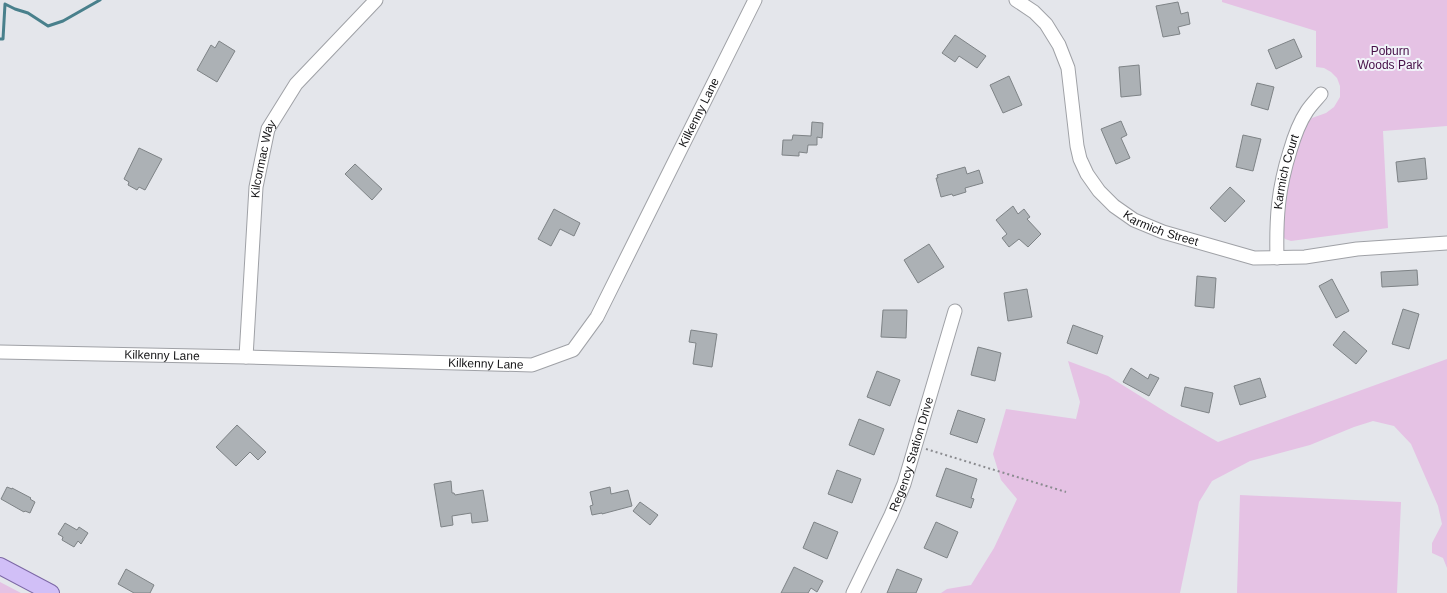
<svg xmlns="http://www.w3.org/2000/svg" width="1447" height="593" font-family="Arial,sans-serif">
  <rect width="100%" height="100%" fill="#e4e6eb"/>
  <path fill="#e5c2e4" d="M 1222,0 L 1447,0 L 1447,126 L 1383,131 L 1388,228 L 1291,241 L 1285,239 L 1282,235 L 1282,226 L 1288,178 L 1304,127 L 1312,118 L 1326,113 L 1334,107 L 1340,97 L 1340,86 L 1337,78 L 1331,72 L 1324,68 L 1316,67 L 1316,31 L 1222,2 Z
    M 1447,359 L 1447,568 L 1443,558 L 1432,553 L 1432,543 L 1442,524 L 1438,506 L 1411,444 L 1394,426 L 1373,421 L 1354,427 L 1310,445 L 1250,461 L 1212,481 L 1199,502 L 1180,593 L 941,593 L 947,589 L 971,585 L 994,548 L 1017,499 L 1001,480 L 993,454 L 1006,409 L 1076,419 L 1080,402 L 1068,361 L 1108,376 L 1169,414 L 1218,442 Z
    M 1240,495 L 1401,502 L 1397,593 L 1237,593 Z
    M 0,582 L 21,593 L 0,593 Z"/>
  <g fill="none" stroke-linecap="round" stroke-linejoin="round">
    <path stroke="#49808c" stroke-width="3" d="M 0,39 L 3,39 L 5,4 L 15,9 L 28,13 L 48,26 L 63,21 L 100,0"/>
  </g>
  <path fill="#acb1b5" stroke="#7e8386" d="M 1178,2 L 1181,14 L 1188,12 L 1190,24 L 1178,27 L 1180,34 L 1163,37 L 1156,6 Z
    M 955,35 L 986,56 L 977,68 L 959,56 L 955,62 L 942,53 Z
    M 1294,39 L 1302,57 L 1276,69 L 1268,50 Z
    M 219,41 L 235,51 L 217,82 L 197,70 L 211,45 L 215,48 Z
    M 1139,65 L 1141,95 L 1121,97 L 1119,67 Z
    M 1009,76 L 1022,105 L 1003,113 L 990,85 Z
    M 1257,83 L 1274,87 L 1268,110 L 1251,105 Z
    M 1121,121 L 1127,135 L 1121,138 L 1130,158 L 1116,164 L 1101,129 Z
    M 812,122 L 823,123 L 822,138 L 817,137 L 817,145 L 808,145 L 807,153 L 799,152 L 799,156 L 782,155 L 783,140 L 792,140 L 793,135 L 811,136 Z
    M 1243,135 L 1261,139 L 1253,171 L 1236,167 Z
    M 139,148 L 162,159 L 145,190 L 139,187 L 137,190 L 128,185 L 129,182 L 124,179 Z
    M 1425,158 L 1427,179 L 1398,182 L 1396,162 Z
    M 355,164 L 382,189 L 372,200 L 345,174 Z
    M 965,167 L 967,174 L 979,170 L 983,183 L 965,188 L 966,192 L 953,196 L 952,194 L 941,197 L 936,178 L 938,178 L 937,175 Z
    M 1230,187 L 1245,201 L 1225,222 L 1210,208 Z
    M 1013,206 L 1018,214 L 1024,209 L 1030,217 L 1027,219 L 1041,234 L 1028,247 L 1019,239 L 1009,247 L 1002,238 L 1007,234 L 996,220 Z
    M 554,209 L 580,223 L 574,236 L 560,229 L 551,246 L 538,239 Z
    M 929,244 L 944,267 L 918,283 L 904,260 Z
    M 1417,270 L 1418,285 L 1382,287 L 1381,272 Z
    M 1197,276 L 1216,278 L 1214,308 L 1195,306 Z
    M 1332,279 L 1349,311 L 1336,318 L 1319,286 Z
    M 1027,289 L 1032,317 L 1008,321 L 1004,293 Z
    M 1403,309 L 1419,314 L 1409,349 L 1392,344 Z
    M 883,310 L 907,310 L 906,338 L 881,337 Z
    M 1073,325 L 1103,336 L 1097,354 L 1067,343 Z
    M 691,330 L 717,334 L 712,367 L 693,364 L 696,343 L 689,342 Z
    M 1344,331 L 1367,351 L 1356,364 L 1333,345 Z
    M 978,347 L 1001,353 L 995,381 L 971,375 Z
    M 1131,368 L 1148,379 L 1150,374 L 1159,378 L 1149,396 L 1123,382 Z
    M 877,371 L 900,380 L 890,406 L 867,397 Z
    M 1260,378 L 1266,397 L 1240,405 L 1234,386 Z
    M 1185,387 L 1213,393 L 1209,413 L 1181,406 Z
    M 958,410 L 985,419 L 977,443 L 950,434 Z
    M 859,419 L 884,429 L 874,455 L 849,445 Z
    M 237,425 L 266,452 L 258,460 L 250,452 L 236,466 L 216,447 Z
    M 946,468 L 977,479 L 971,498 L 974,499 L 971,508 L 936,496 Z
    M 837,470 L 861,479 L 852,503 L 828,494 Z
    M 451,481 L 452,493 L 454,493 L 455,495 L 483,490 L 488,521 L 472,523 L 471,513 L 452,516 L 453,525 L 441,527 L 434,484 Z
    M 7,487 L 12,489 L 12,488 L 31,498 L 30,499 L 35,502 L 30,513 L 25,511 L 24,512 L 1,499 Z
    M 610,487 L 611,494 L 628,490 L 632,506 L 602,514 L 602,513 L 592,515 L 590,506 L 593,505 L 590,492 Z
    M 640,502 L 658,515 L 650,525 L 633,511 Z
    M 814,522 L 838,532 L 827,559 L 803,548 Z
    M 936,522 L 958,532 L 947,558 L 924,548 Z
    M 65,523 L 77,530 L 79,527 L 88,533 L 81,544 L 78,541 L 74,547 L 62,540 L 63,537 L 58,534 Z
    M 794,567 L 823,581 L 817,592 L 811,588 L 808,593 L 781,593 Z
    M 126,569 L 154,585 L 150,593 L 134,593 L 118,584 Z
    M 897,569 L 922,579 L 916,593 L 887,593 Z"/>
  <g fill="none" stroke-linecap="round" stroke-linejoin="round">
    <defs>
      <g id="minor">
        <path id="s1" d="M 1016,0 L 1034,12 L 1046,24 L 1059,45 L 1068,68 L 1077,146 L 1080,159 L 1087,174 L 1099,191 L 1114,206 L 1134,220 L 1163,232 L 1254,258 L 1305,257 L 1357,249 L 1447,243"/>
        <path id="s2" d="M 1277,258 C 1276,218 1278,189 1290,151 C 1294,137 1299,123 1307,111 C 1311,105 1316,100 1321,94"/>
        <path id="s3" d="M 0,352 L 246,357 L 532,365 L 573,350 L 597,317 L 755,0"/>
        <path id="s4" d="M 246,357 L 256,187 L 268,129 L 296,84 L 376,0"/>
        <path id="s5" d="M 853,593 L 891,515 L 904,484 L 955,311"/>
      </g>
      <path id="major" d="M 0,566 L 51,593"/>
    </defs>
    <use href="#minor" stroke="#9fa1a6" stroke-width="15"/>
    <use href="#major" stroke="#7c68a5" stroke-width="18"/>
    <path stroke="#8a8b8f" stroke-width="2" stroke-dasharray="2 3" stroke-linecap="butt" d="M 926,449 L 1066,492"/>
    <use href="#minor" stroke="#fff" stroke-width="13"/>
    <use href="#major" stroke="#d1bff7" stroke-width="16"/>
  </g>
  <g text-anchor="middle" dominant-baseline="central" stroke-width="4" stroke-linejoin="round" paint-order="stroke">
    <g font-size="12" fill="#460f47" stroke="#f1f3f9">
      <text x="1390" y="51">Poburn<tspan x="1390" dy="14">Woods Park</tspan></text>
    </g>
    <g font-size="12" fill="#161618" stroke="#f1f3f9">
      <text stroke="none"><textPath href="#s3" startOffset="845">Kilkenny Lane</textPath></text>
      <text stroke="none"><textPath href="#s4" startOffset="199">Kilcormac Way</textPath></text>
      <text stroke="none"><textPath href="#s2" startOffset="87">Karmich Court</textPath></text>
      <text stroke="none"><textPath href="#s1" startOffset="291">Karmich Street</textPath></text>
      <text stroke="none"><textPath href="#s3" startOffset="162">Kilkenny Lane</textPath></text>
      <text stroke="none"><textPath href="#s3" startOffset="486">Kilkenny Lane</textPath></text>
      <text stroke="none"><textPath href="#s5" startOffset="151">Regency Station Drive</textPath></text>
    </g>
  </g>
</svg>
